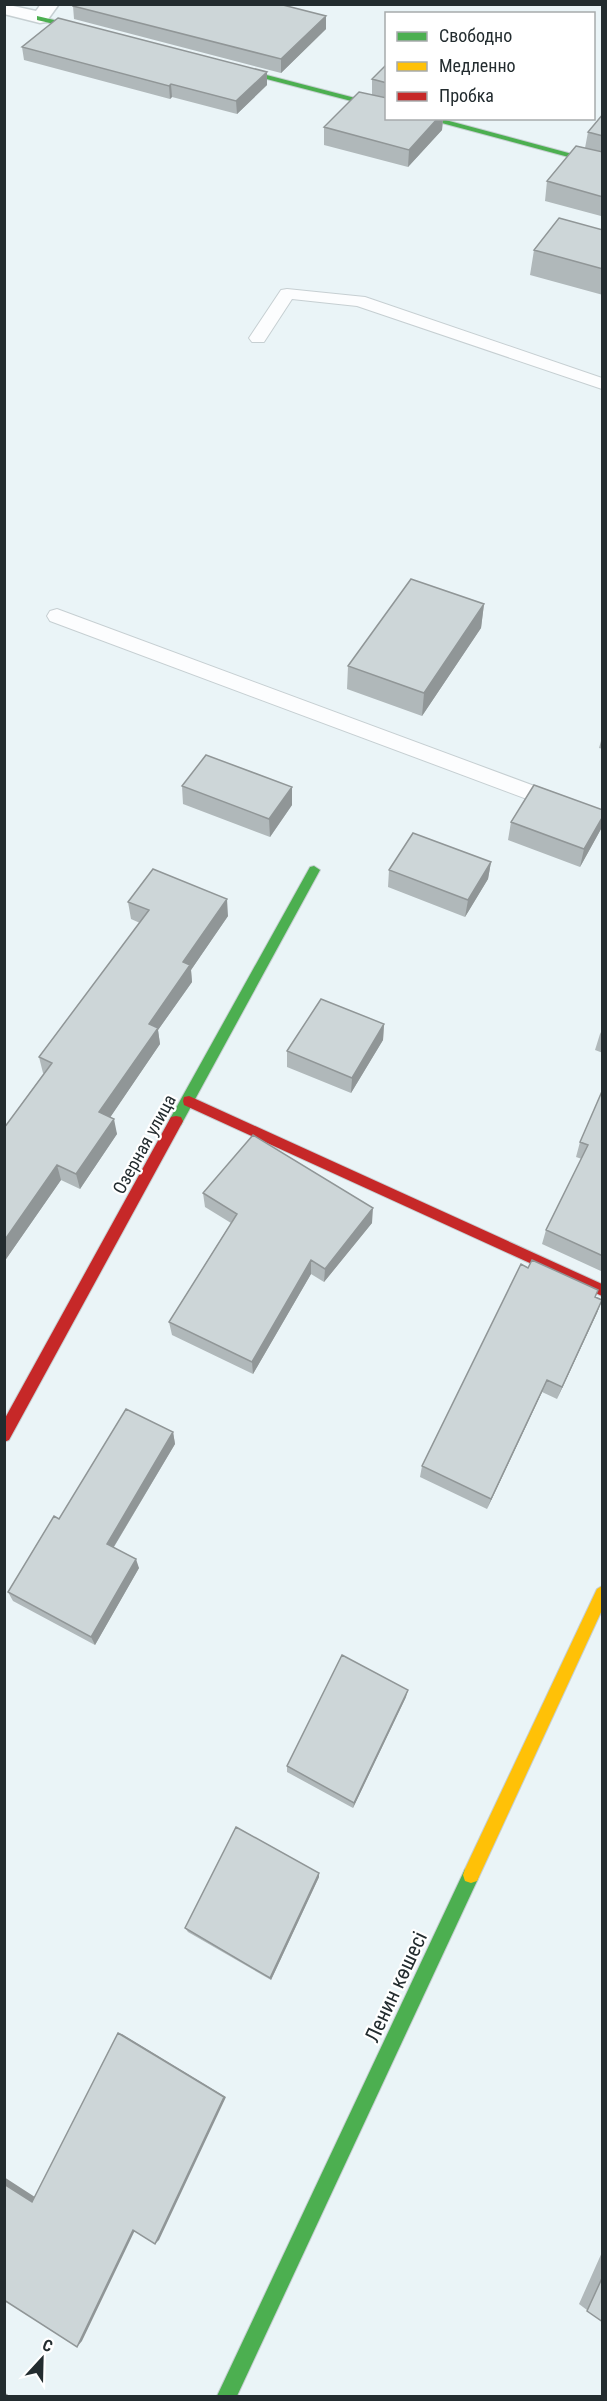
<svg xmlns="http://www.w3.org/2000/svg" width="607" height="2401" font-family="'Roboto Condensed',sans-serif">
  <rect width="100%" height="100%" fill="#eaf4f7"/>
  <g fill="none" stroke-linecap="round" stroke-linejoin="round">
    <defs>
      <path id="lane" d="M 287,289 L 365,297 L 602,378 L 602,389 L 357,306 L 292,299 L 264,342 L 252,342 L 249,338 L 281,290 Z
        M 57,609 L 602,811 L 602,827 L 50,621 L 47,616 L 50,611 Z"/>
      <path id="street" d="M 4,4 L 36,11 L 41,4 L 59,4 L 46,22 L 40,23 L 4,14 Z"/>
      <path id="fast" d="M 37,16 L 97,30 L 101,32 L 97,34 L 37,20 Z
        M 220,63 L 386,106 L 386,110 L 220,67 Z
        M 423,118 L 438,118 L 602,162 L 602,166 Z
        M 314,866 L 320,870 L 181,1125 L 171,1125 L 169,1121 L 171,1117 L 310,867 Z
        M 471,1867 L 477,1869 L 479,1875 L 477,1881 L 237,2396 L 217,2396 L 465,1869 Z"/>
      <path id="slow" d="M 602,1586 L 602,1610 L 477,1881 L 471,1883 L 465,1881 L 463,1875 L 465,1869 L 597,1589 Z"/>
      <path id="jam" d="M 189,1096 L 602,1284 L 602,1296 L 184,1105 L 183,1101 L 184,1097 Z
        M 176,1116 L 181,1117 L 183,1121 L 181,1125 L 9,1440 L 4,1442 L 4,1420 L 171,1117 Z"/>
    </defs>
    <use href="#lane" stroke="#c6cfd2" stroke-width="2"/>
    <use href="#street" stroke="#c6cfd2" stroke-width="3"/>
    <use href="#fast" stroke="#c6cfd2" stroke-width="2"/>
    <use href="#slow" stroke="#c6cfd2" stroke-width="2"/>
    <use href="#jam" stroke="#c6cfd2" stroke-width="2"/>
    <use href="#lane" fill="#fcfdfe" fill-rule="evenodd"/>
    <use href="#street" fill="#fcfdfe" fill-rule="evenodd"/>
    <use href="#fast" fill="#4caf50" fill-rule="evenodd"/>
    <use href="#slow" fill="#ffc107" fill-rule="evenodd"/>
    <use href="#jam" fill="#c62828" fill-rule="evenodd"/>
  </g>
  <path fill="#b0b8ba" d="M 73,6 L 326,16 L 326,29 L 281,73 L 74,19 Z
    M 22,47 L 267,85 L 237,114 L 172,97 L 170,99 L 24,60 Z
    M 387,64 L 387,118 L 443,118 L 442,130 L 408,167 L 324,145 L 324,127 L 372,95 L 372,79 Z
    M 603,114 L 603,214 L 601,216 L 545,201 L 547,181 L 585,148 L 588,132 Z
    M 603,230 L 603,295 L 530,275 L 534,250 Z
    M 484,604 L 481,628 L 422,716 L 347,689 L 348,666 Z
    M 603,734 L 603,749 L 599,748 Z
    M 182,786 L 292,805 L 270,837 L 183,804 Z
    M 603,810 L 603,823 L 601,829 L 580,867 L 508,840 L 511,822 Z
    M 491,862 L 488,879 L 465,917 L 388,887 L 389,870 Z
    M 128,902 L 228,916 L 191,970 L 192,982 L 158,1030 L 160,1044 L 110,1117 L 117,1134 L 80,1189 L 61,1180 L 4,1262 L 4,1128 L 44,1073 L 43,1073 L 39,1057 L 140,923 L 131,919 Z
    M 384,1024 L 383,1040 L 351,1093 L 287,1067 L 287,1051 Z
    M 603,1028 L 603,1053 L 595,1050 L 600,1034 Z
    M 603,1089 L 603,1272 L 542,1244 L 546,1230 L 582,1159 L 576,1157 L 580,1142 Z
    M 203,1193 L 372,1223 L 324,1282 L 311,1274 L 253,1374 L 172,1335 L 169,1322 L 231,1223 L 205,1207 Z
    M 528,1268 L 598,1290 L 595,1297 L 602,1300 L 597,1313 L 557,1399 L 542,1392 L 487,1509 L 420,1477 L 422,1466 Z
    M 173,1432 L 175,1444 L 114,1547 L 139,1568 L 95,1645 L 13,1601 L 8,1592 L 59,1519 Z
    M 406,1697 L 353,1808 L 287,1772 L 287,1766 Z
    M 319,1877 L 271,1980 L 188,1932 L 185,1928 Z
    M 603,2250 L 603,2322 L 579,2304 Z"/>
  <path fill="#909697" d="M 326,16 L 326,29 L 281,73 L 281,59 Z
    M 267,72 L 267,85 L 237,114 L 236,101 Z
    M 171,84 L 172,97 L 170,99 L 169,86 Z
    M 438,118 L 443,118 L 442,130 L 408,167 L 409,150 Z
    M 484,604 L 481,628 L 422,716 L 424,693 Z
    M 292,787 L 292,805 L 270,837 L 269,819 Z
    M 603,816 L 603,823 L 601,829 L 580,867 L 584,849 Z
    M 491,862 L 488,879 L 465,917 L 468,900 Z
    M 227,899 L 228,916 L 191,970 L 192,982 L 158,1030 L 160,1044 L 103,1128 L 99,1112 L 183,962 Z
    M 384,1024 L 383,1040 L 351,1093 L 352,1078 Z
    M 114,1119 L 117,1134 L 80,1189 L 76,1174 Z
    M 57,1165 L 61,1180 L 4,1262 L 4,1241 Z
    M 373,1208 L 372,1223 L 324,1282 L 325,1269 Z
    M 311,1260 L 311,1274 L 253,1374 L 252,1362 Z
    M 602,1300 L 597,1313 L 557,1399 L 562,1387 Z
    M 547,1380 L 542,1392 L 487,1509 L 491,1499 Z
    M 173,1432 L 175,1444 L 110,1553 L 107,1544 Z
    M 136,1559 L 139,1568 L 95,1645 L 91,1637 Z
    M 408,1690 L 406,1697 L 353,1808 L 354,1803 Z
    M 319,1873 L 319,1877 L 271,1980 L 270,1978 Z
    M 118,2033 L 122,2034 L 226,2097 L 159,2240 L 155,2244 Z
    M 4,2177 L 38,2199 L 32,2202 L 4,2184 Z
    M 137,2226 L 82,2341 L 77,2347 L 133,2230 Z
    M 4,2392 L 11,2397 L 4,2397 Z"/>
  <path fill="#cdd6d8" stroke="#909697" stroke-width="1.5" d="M 74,4 L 279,4 L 326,16 L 281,59 L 73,6 Z
    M 58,18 L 267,72 L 236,101 L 171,84 L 169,86 L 22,47 Z
    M 387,64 L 387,83 L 372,79 Z
    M 359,92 L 387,98 L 387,118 L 438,118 L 409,150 L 324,127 Z
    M 603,114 L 603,136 L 588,132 Z
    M 576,146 L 603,152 L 603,197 L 547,181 Z
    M 559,218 L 603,230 L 603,269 L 534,250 Z
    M 411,579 L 484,604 L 424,693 L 348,666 Z
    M 206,755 L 292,787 L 269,819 L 182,786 Z
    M 534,785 L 603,810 L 603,816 L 584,849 L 511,822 Z
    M 413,833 L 491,862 L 468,900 L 389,870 Z
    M 153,869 L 227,899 L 183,962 L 190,965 L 149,1024 L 158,1028 L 99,1112 L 114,1119 L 76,1174 L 57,1165 L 4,1241 L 4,1128 L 52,1063 L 39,1057 L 149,910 L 128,902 Z
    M 321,999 L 384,1024 L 352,1078 L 287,1051 Z
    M 603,1089 L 603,1256 L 546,1230 L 588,1145 L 580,1142 Z
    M 253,1135 L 373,1208 L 325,1269 L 311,1260 L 252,1362 L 169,1322 L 237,1214 L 203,1193 Z
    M 532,1260 L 598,1290 L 595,1297 L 602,1300 L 562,1387 L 547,1380 L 491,1499 L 422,1466 L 521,1264 L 528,1268 Z
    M 126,1409 L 173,1432 L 107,1544 L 136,1559 L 91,1637 L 8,1592 L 54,1516 L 59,1519 Z
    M 342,1655 L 408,1690 L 354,1803 L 287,1766 Z
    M 236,1827 L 319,1873 L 270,1978 L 185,1928 Z
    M 118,2033 L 224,2097 L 155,2244 L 133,2230 L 77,2347 L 4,2300 L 4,2184 L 32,2202 Z
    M 603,2276 L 603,2322 L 587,2311 Z"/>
  <g text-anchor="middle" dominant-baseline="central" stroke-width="4.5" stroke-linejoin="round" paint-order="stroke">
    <g font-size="18" fill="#232c2f" stroke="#fff">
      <text transform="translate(144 1144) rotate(-61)">Озерная улица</text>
    </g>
    <g font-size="21" fill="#232c2f" stroke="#fff">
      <text transform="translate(396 1987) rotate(-65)">Ленин көшесі</text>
    </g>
  </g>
  <rect width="607" height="2401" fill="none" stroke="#232c2f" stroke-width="12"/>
  <rect x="385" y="12" width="210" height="108" fill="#ffffff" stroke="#a7abac" stroke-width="1.5"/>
  <rect x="397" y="32" width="30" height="9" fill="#4caf50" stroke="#a7abac" stroke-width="1.5"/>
  <text x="439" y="42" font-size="18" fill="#232c2f">Свободно</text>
  <rect x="397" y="62" width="30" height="9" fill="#ffc107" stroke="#a7abac" stroke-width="1.5"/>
  <text x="439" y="72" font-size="18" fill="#232c2f">Медленно</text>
  <rect x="397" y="92" width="30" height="9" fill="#c62828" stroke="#a7abac" stroke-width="1.5"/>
  <text x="439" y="102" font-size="18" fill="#232c2f">Пробка</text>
  <g transform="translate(42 2359) rotate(22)" stroke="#ffffff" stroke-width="4.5" paint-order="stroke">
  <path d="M0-4.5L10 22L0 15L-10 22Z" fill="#232c2f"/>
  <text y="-9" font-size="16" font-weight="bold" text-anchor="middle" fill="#232c2f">С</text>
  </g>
</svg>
